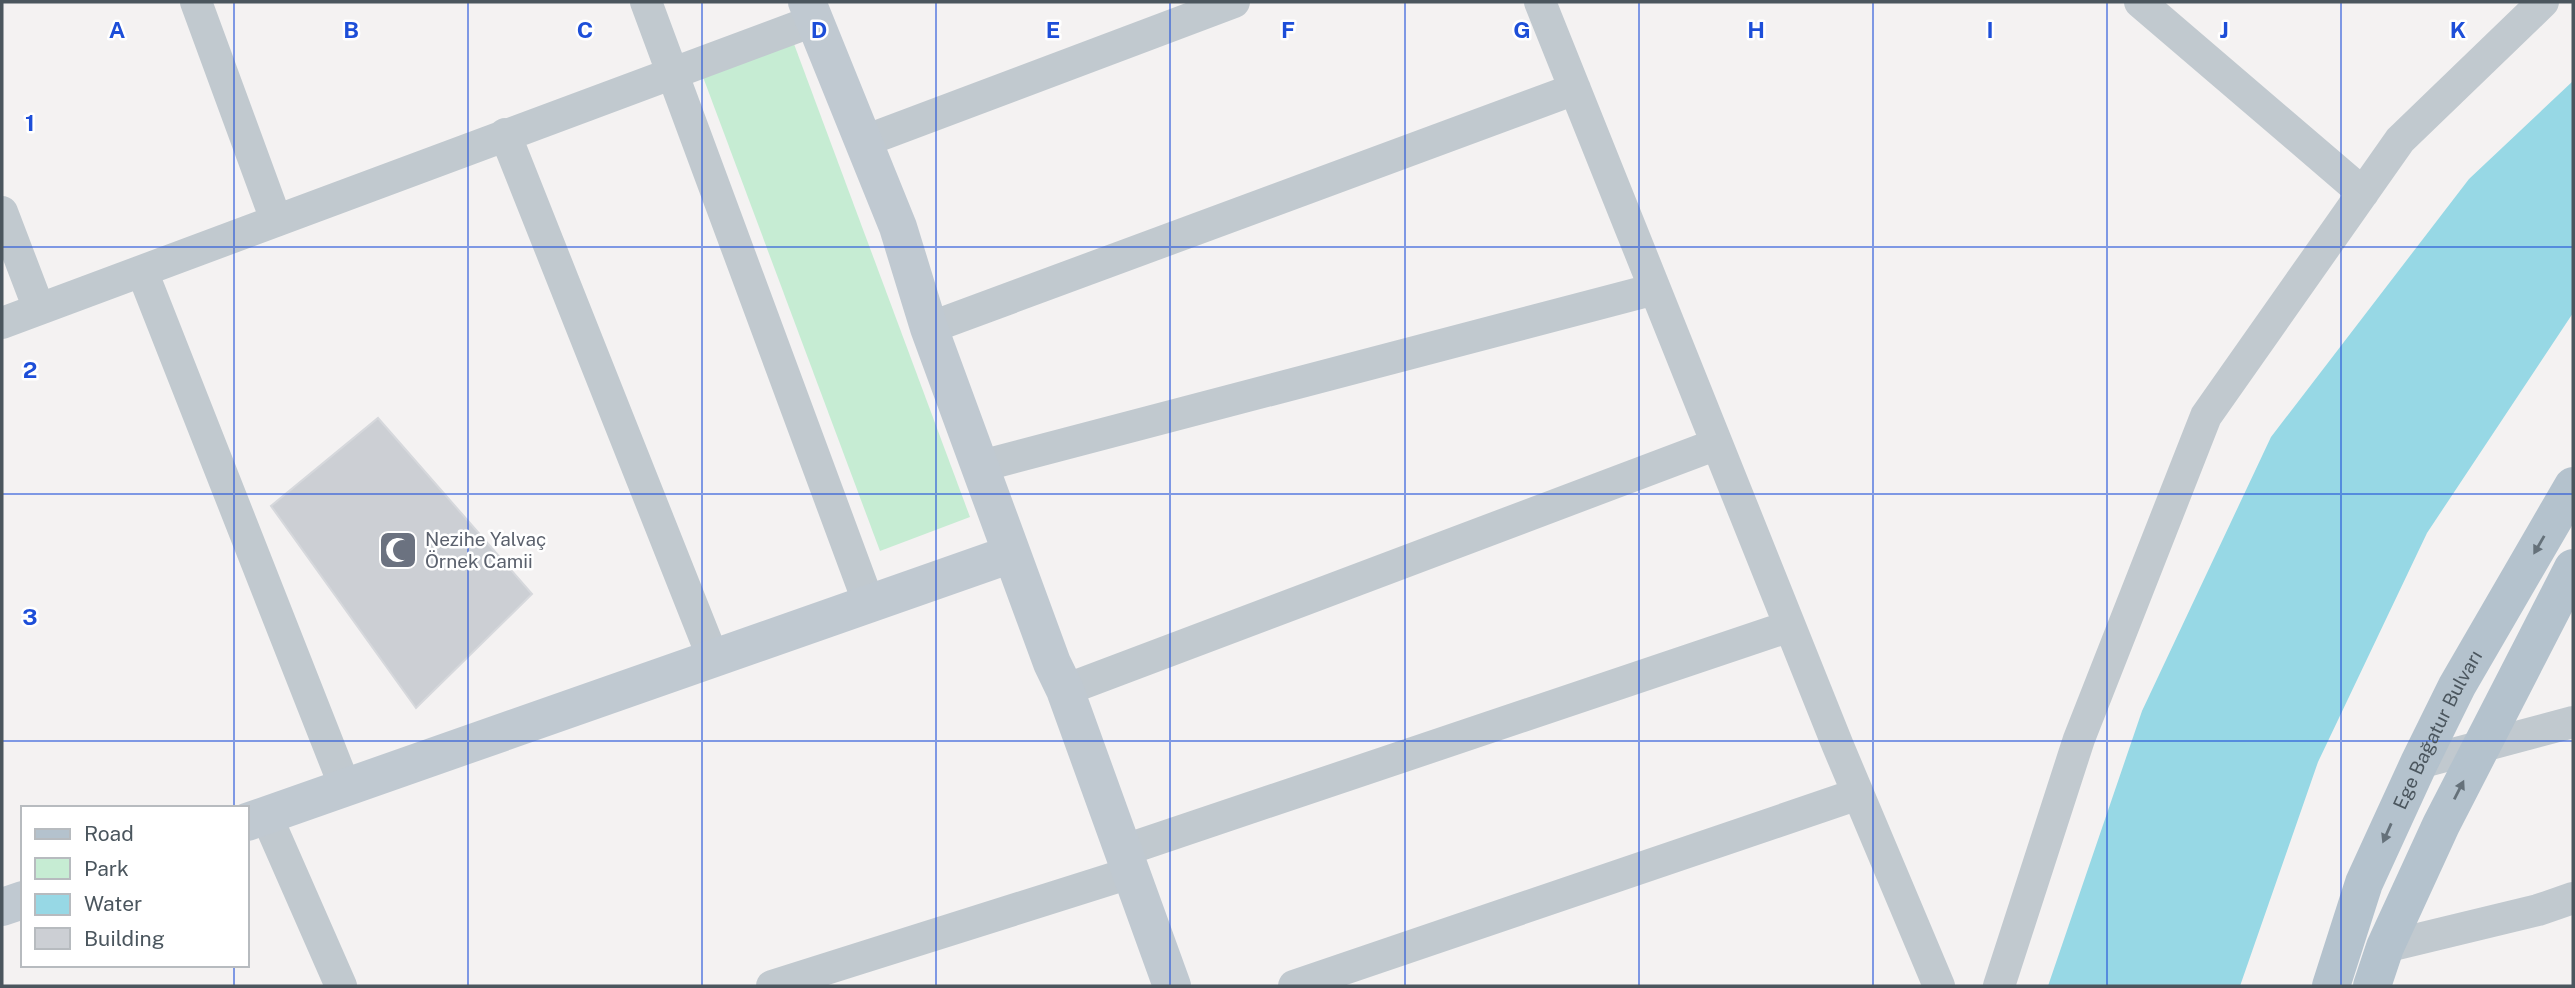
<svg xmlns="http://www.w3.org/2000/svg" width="2575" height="988" font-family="'Public Sans',sans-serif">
  <rect width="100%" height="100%" fill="#f4f2f2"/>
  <path fill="#c6ecd3" d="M 794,44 L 970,517 L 880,551 L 703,77 Z"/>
  <path fill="#97d8e5" d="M 2573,81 L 2573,313 L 2427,533 L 2318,762 L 2240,986 L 2048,986 L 2142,711 L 2271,437 L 2469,179 Z"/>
  <path fill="#cccfd4" stroke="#d6d8dc" stroke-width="2" d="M 378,418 L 532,594 L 416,708 L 271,506 Z"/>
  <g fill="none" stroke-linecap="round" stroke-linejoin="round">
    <path stroke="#c1c9cf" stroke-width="32" d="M 196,2 L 276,220
      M 646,2 L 869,604
      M 1540,2 L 1838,746 L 1939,986
      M 2140,2 L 2363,193
      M 505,134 L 713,658
      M 862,142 L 1234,2
      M 2,212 L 39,309
      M 142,271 L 345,787
      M 2,323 L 813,21
      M 929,328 L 1575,89
      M 981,466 L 1655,289
      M 1065,690 L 1717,444
      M 2419,763 L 2573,722
      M 266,815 L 341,986
      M 1122,851 L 1790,626
      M 2385,947 L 2538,910 L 2573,898
      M 772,986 L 1130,873
      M 1294,986 L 1858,794
      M 1999,986 L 2079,739 L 2206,416 L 2400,140 L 2543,2"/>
    <path stroke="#c0c9d1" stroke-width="38" d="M 807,2 L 898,227 L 929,328 L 1052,663 L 1065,690 L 1172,986
      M 247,822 L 1011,554
      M 2,907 L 23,900"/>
    <g stroke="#b4c2cd" stroke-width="38">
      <path id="s1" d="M 2331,986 L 2364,883 L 2419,763 L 2457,686 L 2573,486"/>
      <path d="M 2372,986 L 2385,947 L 2441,825 L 2573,568"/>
    </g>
  </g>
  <defs><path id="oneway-solid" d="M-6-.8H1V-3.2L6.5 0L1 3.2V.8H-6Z" transform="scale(1.75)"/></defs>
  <g fill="#65717a">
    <use href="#oneway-solid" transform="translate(2539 545) rotate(120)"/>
    <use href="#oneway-solid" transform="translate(2459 790) rotate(-63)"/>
    <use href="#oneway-solid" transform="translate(2387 833) rotate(114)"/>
  </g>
  <path fill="none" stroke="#1d4ed8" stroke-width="2" stroke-opacity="0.55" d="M 234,2 L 234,808M 468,2 L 468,986M 702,2 L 702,986M 936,2 L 936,986M 1170,2 L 1170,986M 1405,2 L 1405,986M 1639,2 L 1639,986M 1873,2 L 1873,986M 2107,2 L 2107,986M 2341,2 L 2341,986M 2,247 L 2573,247M 2,494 L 2573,494M 2,741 L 2573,741M 234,965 L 234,986"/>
  <defs>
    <symbol id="mosque-square" viewBox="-11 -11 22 22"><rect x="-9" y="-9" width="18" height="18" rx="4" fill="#6b7280" stroke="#fff"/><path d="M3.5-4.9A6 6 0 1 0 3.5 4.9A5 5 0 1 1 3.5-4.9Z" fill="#fff"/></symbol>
  </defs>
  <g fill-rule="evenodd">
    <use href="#mosque-square" x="376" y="528" width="44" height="44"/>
  </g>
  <g text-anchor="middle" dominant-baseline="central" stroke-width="5" stroke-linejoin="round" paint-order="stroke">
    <g font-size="19" fill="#5b616d" stroke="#fff" text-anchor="start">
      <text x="425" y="539">Nezihe Yalvaç<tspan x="425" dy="22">Örnek Camii</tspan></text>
    </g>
    <g font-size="19" fill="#4b565e" stroke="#fff">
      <text stroke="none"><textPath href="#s1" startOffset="278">Ege Bağatur Bulvarı</textPath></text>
    </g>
  </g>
  <g font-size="23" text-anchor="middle" font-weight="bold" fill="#1d4ed8" stroke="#fff" stroke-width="5" stroke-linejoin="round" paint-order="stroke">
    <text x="117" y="38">A</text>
    <text x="351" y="38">B</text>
    <text x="585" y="38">C</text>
    <text x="819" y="38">D</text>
    <text x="1053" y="38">E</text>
    <text x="1288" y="38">F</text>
    <text x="1522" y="38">G</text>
    <text x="1756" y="38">H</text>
    <text x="1990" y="38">I</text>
    <text x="2224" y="38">J</text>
    <text x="2458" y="38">K</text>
    <text x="30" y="131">1</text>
    <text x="30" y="378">2</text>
    <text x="30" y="625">3</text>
  </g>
  <rect width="2575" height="988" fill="none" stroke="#4b565e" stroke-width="7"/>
  <rect x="21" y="806" width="228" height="161" fill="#ffffff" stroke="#b7bbbf" stroke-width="2"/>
  <rect x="35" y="829" width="35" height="10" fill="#b4c2cd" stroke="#b7bbbf" stroke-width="2"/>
  <text x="84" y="841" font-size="21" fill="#4b565e">Road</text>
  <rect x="35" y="858" width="35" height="21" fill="#c6ecd3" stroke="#b7bbbf" stroke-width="2"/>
  <text x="84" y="876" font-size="21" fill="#4b565e">Park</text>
  <rect x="35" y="894" width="35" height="21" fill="#97d8e5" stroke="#b7bbbf" stroke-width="2"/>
  <text x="84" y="911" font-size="21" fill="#4b565e">Water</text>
  <rect x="35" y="928" width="35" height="21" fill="#cccfd4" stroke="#b7bbbf" stroke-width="2"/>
  <text x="84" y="946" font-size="21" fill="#4b565e">Building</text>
</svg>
